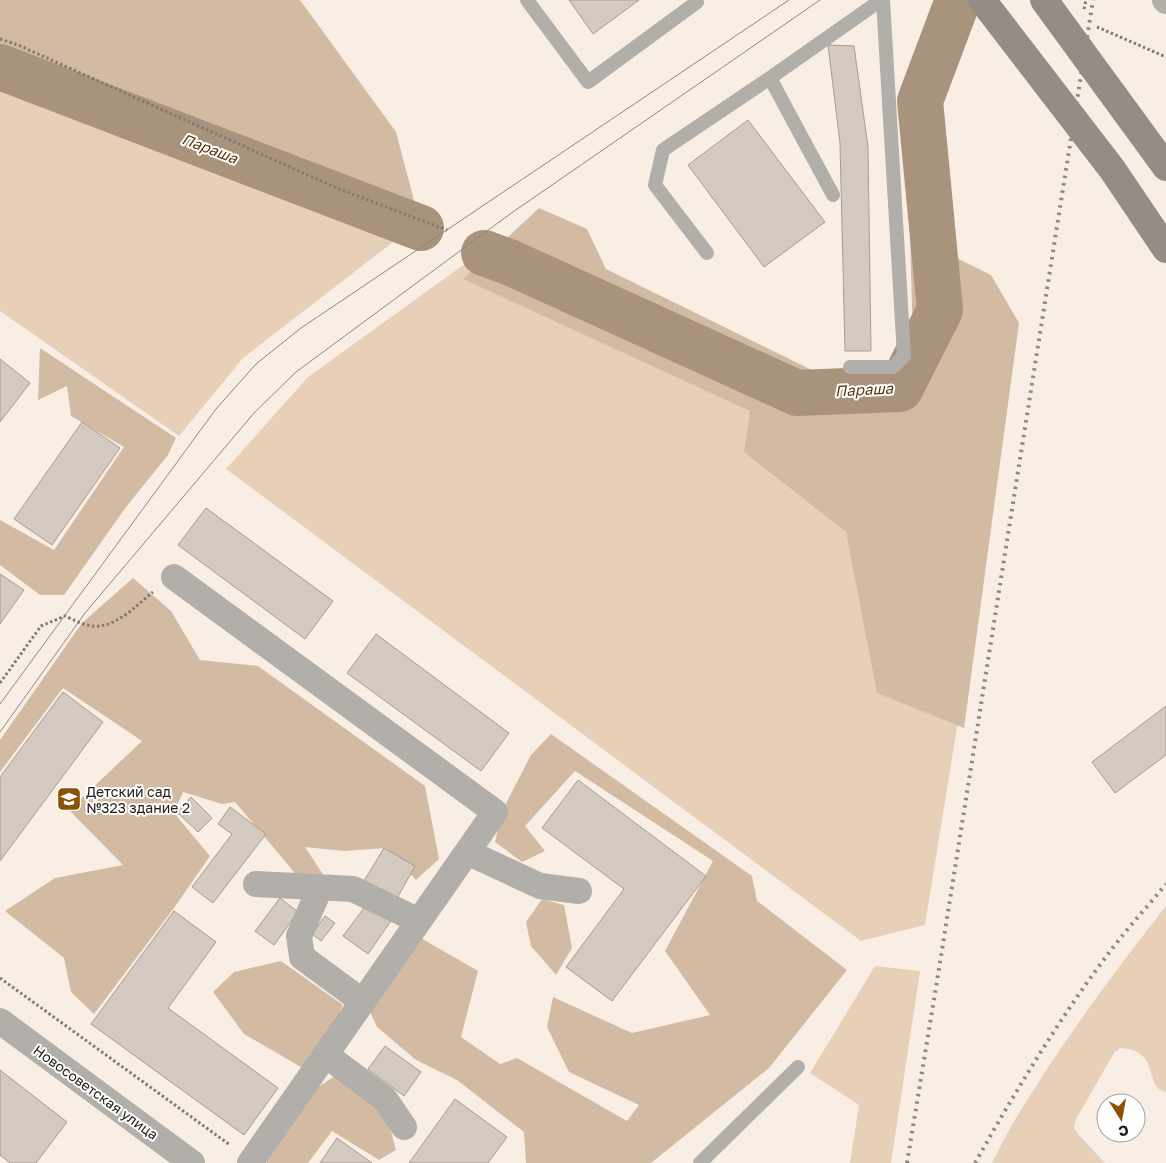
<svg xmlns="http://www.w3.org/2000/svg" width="1166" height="1163" font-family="'Golos Text',sans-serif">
  <rect width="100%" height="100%" fill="#f9eee4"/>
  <path fill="#e7cfb8" d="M 0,69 L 397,223 L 397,239 L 243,358 L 179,436 L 0,311 Z
    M 466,263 L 754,404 L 985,554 L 925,925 L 861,941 L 226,469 L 308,377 Z
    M 1166,906 L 1166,1092 C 1143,1088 1162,1050 1120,1048 L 1114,1053 L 1076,1119 L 1074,1128 L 1078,1134 L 1105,1163 L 992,1163 C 1001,1146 1009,1129 1019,1113 C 1063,1041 1114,972 1166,906 Z
    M 875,966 L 920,971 L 891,1163 L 850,1163 L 859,1105 L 810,1073 Z"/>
  <path fill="#d3bba3" d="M 0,0 L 300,0 L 396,132 L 420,223 L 0,61 Z
    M 539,208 L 587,229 L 606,269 L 816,372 L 894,378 L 913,343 L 910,235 L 991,275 L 1019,323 L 964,728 L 877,693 L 846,532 L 744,452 L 750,411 L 463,279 Z
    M 40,348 L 176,438 L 168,455 L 126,507 L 64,595 L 40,595 L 0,565 L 0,520 L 54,550 L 124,447 L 71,416 L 67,386 L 38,400 Z
    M 133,578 L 171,611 L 200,660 L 258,666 L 425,786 L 439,859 L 416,880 L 386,848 L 344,851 L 305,847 L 334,891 L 319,906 L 290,867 L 235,802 L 222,804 L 183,792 L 174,813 L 210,856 L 174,908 L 94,1014 L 71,992 L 64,958 L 5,911 L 55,878 L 123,865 L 69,810 L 142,741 L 63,688 L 0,772 L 0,740 L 82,623 Z
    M 551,734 L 752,876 L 757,901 L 847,970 L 769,1068 L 651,1163 L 526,1163 L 524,1132 L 457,1080 L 416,1060 L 377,1027 L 369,1010 L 419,937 L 478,971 L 461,1037 L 500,1064 L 517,1058 L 627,1121 L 639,1105 L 569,1072 L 547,1027 L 553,997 L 632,1033 L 710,1015 L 665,951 L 713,861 L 575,771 L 525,826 L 545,851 L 522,862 L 495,842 L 503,809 L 531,755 Z
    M 542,899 L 564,905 L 572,948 L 556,975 L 531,946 L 526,922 Z
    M 281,961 L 343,1005 L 323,1045 L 301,1067 L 244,1034 L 213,992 L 234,972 Z
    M 341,1072 L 385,1108 L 396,1150 L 379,1160 L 332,1131 L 308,1163 L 267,1163 L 266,1155 L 315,1089 Z"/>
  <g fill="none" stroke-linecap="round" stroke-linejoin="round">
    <path stroke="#aa937d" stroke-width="46" d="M 0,67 L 421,228
      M 484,253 L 509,262 L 797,393 L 900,389 L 940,310 L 920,101 L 958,0"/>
  </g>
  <path fill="#d4cac0" stroke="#a69c92" d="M 569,0 L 639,0 L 593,34 Z
    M 828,45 L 854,46 L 868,147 L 871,351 L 845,351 L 840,143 Z
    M 748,120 L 825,222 L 764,267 L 688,165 Z
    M 0,359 L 30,383 L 0,422 Z
    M 82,422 L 120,448 L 52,545 L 14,519 Z
    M 206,508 L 333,601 L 305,639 L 178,545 Z
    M 0,574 L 24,590 L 0,624 Z
    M 376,634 L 509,733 L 481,771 L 347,673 Z
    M 63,692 L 103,722 L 0,861 L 0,777 Z
    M 1166,706 L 1166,755 L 1115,793 L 1092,762 Z
    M 578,780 L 706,876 L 612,1001 L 566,967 L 624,889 L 542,828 Z
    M 191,797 L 212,818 L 198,832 L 177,812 Z
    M 230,807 L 266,834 L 213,903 L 192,887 L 232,834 L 218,824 Z
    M 384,848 L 415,866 L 396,900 L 364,881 Z
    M 280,898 L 298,912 L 274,945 L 255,931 Z
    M 367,904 L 391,921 L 368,954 L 343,936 Z
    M 174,911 L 216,942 L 168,1008 L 278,1088 L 244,1135 L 91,1024 Z
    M 325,916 L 335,923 L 321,941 L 312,934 Z
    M 385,1046 L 421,1072 L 404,1096 L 368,1069 Z
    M 0,1070 L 67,1122 L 36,1163 L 10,1163 L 0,1155 Z
    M 455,1099 L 507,1137 L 488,1163 L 409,1163 Z
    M 337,1138 L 372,1163 L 320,1163 Z"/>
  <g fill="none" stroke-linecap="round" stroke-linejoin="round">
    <path stroke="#827b74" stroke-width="3" stroke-dasharray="2.5 2.5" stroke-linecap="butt" d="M 1084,9 L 1086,0
      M 1097,27 L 1166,57
      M 0,39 L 18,45 L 339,189 L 447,230
      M 0,683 L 41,626 L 65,616 C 74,620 89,628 99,626 C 120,624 138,604 153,592
      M 0,978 L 230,1145"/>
    <path stroke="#b2aeaa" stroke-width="14" d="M 527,0 L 588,82 L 697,2 L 696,0
      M 833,195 L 770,78 L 881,0
      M 707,253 L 655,185 L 663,150 L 770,78
      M 850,367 L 893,367 L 904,356 L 883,0
      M 700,1163 L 798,1067"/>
    <path stroke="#b2aeaa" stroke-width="26" d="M 1165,0 L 1166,1
      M 174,577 L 495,812 L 250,1163
      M 467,852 L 540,886 L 579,891
      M 256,884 L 353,889 L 419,921
      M 320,888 L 299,936 L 302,957 L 363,1002
      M 0,1021 L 192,1163
      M 326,1055 L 385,1099 L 404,1127"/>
    <path stroke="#8f8780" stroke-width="1" d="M 0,704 L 216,409 L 256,364 L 301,328 L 789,0
      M 0,732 L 85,613 L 254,413 L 296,372 L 510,214 L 820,0"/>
    <path stroke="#8f8780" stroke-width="4" stroke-dasharray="2.5 5" stroke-linecap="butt" d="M 907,1163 L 938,975 L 1093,0
      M 975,1163 C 1015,1092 1059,1019 1108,954 C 1126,930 1147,907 1166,884"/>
    <path stroke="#948d87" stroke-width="28" d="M 982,0 L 1112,169 L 1166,249
      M 1044,0 L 1166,167"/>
  </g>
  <defs>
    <symbol id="school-square" viewBox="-11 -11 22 22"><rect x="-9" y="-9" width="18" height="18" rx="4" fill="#895204" stroke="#fefefe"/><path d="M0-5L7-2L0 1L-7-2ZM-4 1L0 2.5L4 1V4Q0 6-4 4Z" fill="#fff"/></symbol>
  </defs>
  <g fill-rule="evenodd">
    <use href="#school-square" x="55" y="785" width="28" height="28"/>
  </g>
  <g text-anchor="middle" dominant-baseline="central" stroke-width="4" stroke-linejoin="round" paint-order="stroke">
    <g font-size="14" fill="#201c18" stroke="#fefefe" text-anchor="start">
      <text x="86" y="791">Детский сад<tspan x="86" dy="16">№323 здание 2</tspan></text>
    </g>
    <g font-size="14" fill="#201c18" stroke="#fefefe">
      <text transform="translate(96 1092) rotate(36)">Новосоветская улица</text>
    </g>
    <g font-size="15" font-style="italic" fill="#57350c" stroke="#fefefe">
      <text transform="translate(210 148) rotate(21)">Параша</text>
      <text transform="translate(864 389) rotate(-3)">Параша</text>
    </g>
  </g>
  <g transform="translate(1121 1118) rotate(169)"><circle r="24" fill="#fefefe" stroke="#a5a4a2"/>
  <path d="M0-4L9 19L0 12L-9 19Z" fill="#895204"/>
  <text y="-8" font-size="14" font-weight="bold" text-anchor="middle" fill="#201c18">С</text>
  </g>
</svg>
